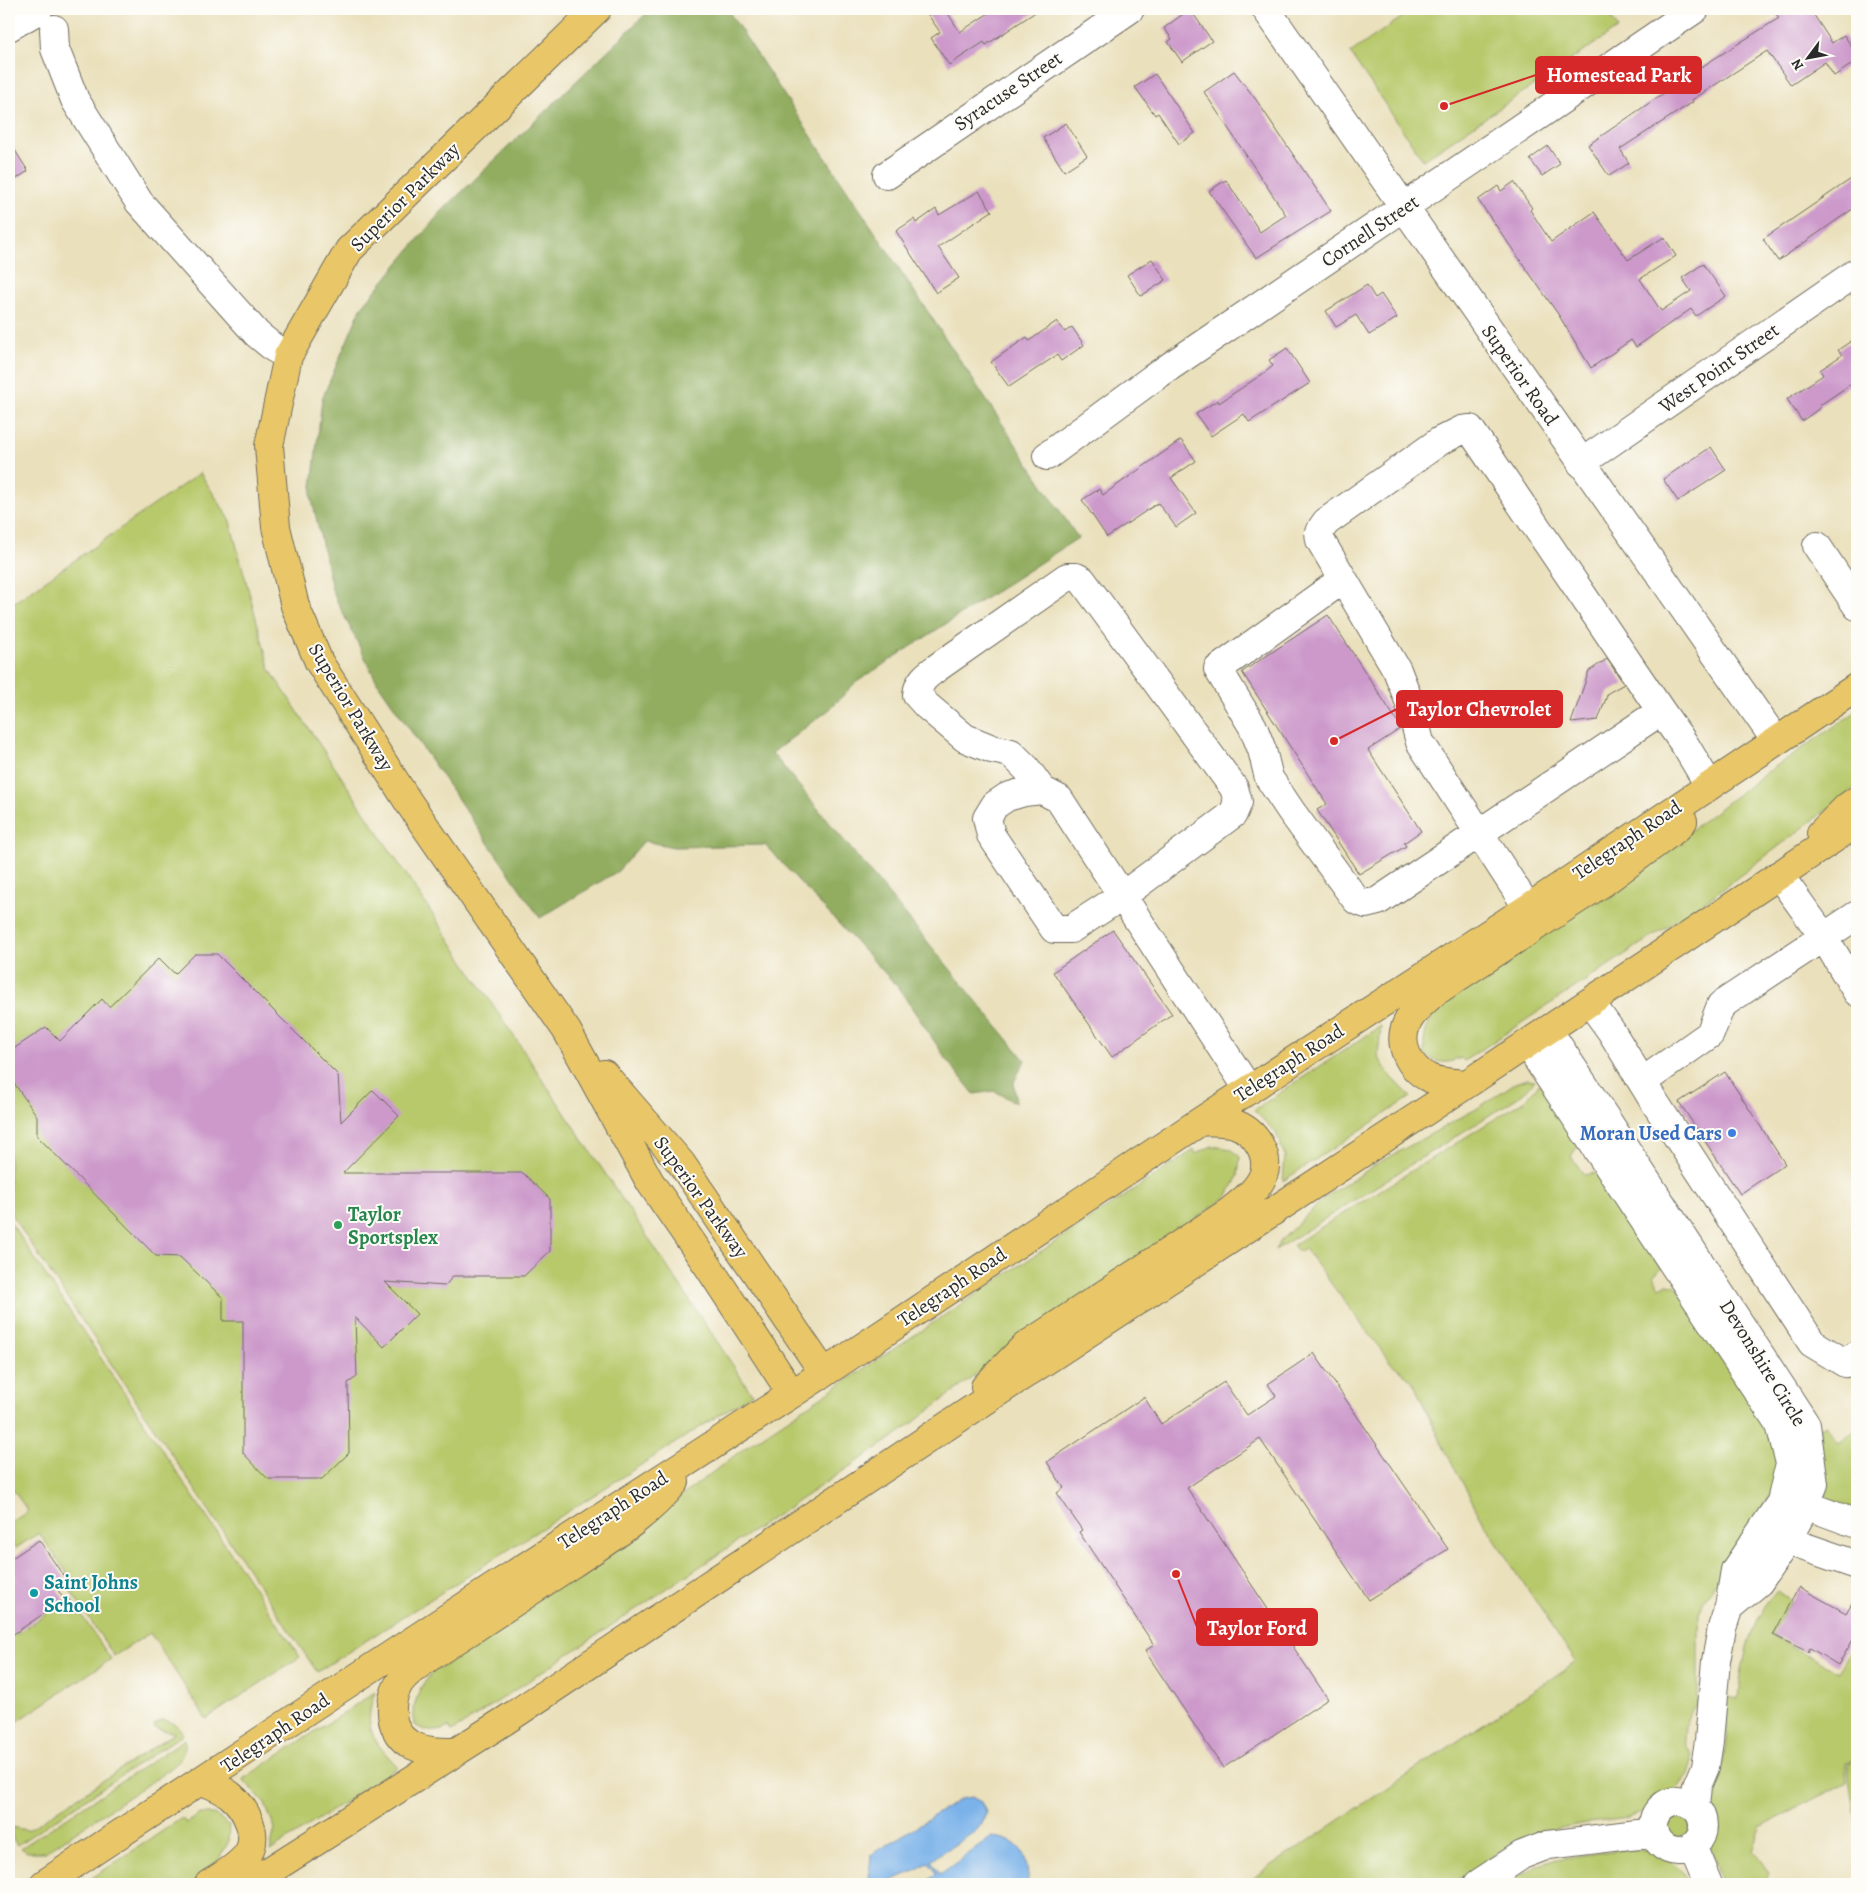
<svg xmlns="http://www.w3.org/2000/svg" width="1866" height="1893" font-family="Alegreya,serif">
  <rect width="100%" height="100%" fill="#fdfcf7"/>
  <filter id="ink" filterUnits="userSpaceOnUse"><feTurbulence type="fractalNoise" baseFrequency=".02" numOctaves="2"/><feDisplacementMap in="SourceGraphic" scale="10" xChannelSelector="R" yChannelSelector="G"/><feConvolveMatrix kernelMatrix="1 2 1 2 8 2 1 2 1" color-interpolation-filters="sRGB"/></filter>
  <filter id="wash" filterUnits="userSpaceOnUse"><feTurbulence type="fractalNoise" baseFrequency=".0096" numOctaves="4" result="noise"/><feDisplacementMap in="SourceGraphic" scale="20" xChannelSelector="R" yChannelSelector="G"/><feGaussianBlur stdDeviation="1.12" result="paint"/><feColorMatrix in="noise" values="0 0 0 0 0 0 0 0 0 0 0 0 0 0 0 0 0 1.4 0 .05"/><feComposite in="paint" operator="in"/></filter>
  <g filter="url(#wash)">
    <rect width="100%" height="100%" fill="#eae0bc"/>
    <path fill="#b8c96c" stroke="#727a4c" d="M 1414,9 L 1605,9 L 1618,28 L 1423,160 L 1350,53 Z
      M 200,473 L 229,518 L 270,670 L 752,1394 L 317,1672 L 9,1211 L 9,606 Z
      M 1857,711 L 1857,787 L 1713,896 L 1464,1061 L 1461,1058 C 1447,1064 1438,1064 1425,1055 C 1421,1041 1427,1021 1437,1010 C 1442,1005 1448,1001 1453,997 L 1450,994 L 1632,875 L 1766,773 Z
      M 1381,1026 L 1378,1056 L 1388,1073 L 1411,1097 L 1283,1181 L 1285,1156 L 1276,1133 L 1254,1110 Z
      M 1527,1079 L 1535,1080 L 1523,1094 L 1275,1250 L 1280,1241 L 1324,1198 L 1375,1165 L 1478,1108 L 1515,1083 Z
      M 1540,1083 L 1578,1138 L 1578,1146 L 1571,1156 L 1584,1175 L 1594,1173 L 1601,1175 L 1662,1267 L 1653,1276 L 1660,1287 L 1666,1284 L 1675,1285 L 1772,1424 L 1780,1479 L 1731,1560 L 1704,1600 L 1699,1614 L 1698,1630 L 1698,1703 L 1688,1717 L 1685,1726 L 1684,1737 L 1686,1746 L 1691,1752 L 1692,1761 L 1688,1774 L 1676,1791 L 1662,1804 L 1647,1811 L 1628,1818 L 1581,1824 L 1540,1832 L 1514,1842 L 1451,1884 L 1244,1884 L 1576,1662 L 1485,1525 L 1444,1448 L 1412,1380 L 1391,1363 L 1305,1249 L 1299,1252 L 1293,1245 L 1525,1100 Z
      M 1212,1146 L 1231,1149 L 1240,1157 L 1238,1176 L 1227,1197 L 998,1358 L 897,1435 L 452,1732 L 449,1727 C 436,1733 427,1733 415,1725 L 413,1709 L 420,1689 L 432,1672 L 446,1664 L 443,1659 L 624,1540 L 747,1446 L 1194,1150 L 1196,1154 Z
      M 9,1220 L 300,1657 L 206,1719 L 150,1633 L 114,1656 L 66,1584 L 72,1580 L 39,1533 L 16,1548 L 9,1538 L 9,1524 L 28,1511 L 9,1484 Z
      M 1826,1425 L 1838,1443 L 1857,1429 L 1857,1510 L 1830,1500 L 1821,1493 L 1813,1432 Z
      M 1777,1591 L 1791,1601 L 1772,1633 L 1776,1638 L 1838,1672 L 1857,1639 L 1857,1756 L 1846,1764 L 1848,1782 L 1760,1827 L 1752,1851 L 1761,1860 L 1769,1873 L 1764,1884 L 1723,1884 C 1715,1863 1706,1840 1707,1817 C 1707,1798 1718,1781 1723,1762 C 1727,1741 1727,1719 1728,1697 L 1738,1699 C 1742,1659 1750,1620 1777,1591 Z
      M 70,1598 L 111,1659 L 9,1727 L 9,1639 Z
      M 375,1692 C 362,1728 373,1741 398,1767 L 270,1851 L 275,1828 L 264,1802 L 243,1779 Z
      M 162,1720 C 173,1721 178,1725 183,1734 L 17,1845 L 9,1833 L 9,1827 L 28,1830 L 175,1733 L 155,1728 L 154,1725 Z
      M 185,1739 C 187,1756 176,1765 163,1774 L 45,1852 L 27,1852 L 21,1848 Z
      M 1857,1758 L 1857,1827 L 1848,1764 Z
      M 200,1814 L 214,1814 L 229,1825 L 228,1843 L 215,1866 L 200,1884 L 83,1884 L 182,1818 L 186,1823 Z
      M1664 1828a13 13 0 1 1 26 0a13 13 0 1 1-26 0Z
      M 1625,1849 C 1655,1851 1677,1854 1690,1884 L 1507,1884 L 1537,1865 L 1558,1859 Z"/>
    <path fill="#92ad60" stroke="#5e6c46" d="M 651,9 L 727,9 L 1078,538 L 855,683 L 830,709 L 772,753 L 1025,1060 L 1014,1082 L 1016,1103 L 995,1091 L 974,1094 L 947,1060 L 897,986 L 765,845 L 674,847 L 644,841 L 618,871 L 540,918 L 377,682 L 333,593 L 311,495 L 322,399 L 361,308 L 441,212 Z"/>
    <path fill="#7ab2e9" stroke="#526e8a" d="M 972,1797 L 981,1802 L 986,1812 L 982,1823 L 976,1831 L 931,1860 L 940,1874 L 992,1837 C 1023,1840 1028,1856 1028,1884 L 920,1884 L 936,1874 L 934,1868 L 928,1862 L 916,1870 L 884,1884 L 871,1884 L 869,1876 L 871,1855 L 960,1799 Z"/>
    <g id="blocks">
      <path fill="#cc99ca" d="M 924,9 L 945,9 L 960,32 L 995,9 L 1040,9 L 986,45 L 984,42 L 949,65 L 931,38 L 940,32 Z
        M 1190,9 L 1212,41 L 1182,62 L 1168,42 L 1172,39 L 1164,28 Z
        M 1773,9 L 1810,9 L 1832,43 L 1844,35 L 1857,55 L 1857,61 L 1834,76 L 1825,62 L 1791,85 L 1767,51 L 1692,100 L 1693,102 L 1620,149 L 1629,163 L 1609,176 L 1588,145 L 1658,97 L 1699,70 L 1698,69 L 1779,18 Z
        M 1234,71 L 1257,101 L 1331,211 L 1256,258 L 1209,191 L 1226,180 L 1260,232 L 1286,215 L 1204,92 Z
        M 1155,74 L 1195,133 L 1179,144 L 1158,113 L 1155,115 L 1135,87 Z
        M 1066,123 L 1087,156 L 1064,171 L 1043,138 Z
        M 9,141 L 28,171 L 9,184 Z
        M 1548,146 L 1560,164 L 1542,176 L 1530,159 Z
        M 1857,175 L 1857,206 L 1778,261 L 1763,239 Z
        M 1514,182 L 1532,208 L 1530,210 L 1551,242 L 1594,212 L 1628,260 L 1664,237 L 1676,256 L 1640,279 L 1661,311 L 1691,291 L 1682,278 L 1703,264 L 1726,296 L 1696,316 L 1691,309 L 1636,347 L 1631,340 L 1591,368 L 1558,314 L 1478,200 L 1498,186 L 1501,191 Z
        M 979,191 L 992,211 L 938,247 L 959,278 L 936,293 L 896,231 L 914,219 L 916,223 L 936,209 L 939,215 Z
        M 1152,259 L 1166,280 L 1141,296 L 1127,275 Z
        M 1367,285 L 1375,298 L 1381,294 L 1397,318 L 1369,335 L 1356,315 L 1336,327 L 1326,311 Z
        M 1057,321 L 1065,332 L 1072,327 L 1084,345 L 1061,361 L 1057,355 L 1009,387 L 991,362 L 1027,337 L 1029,341 Z
        M 1857,337 L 1857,380 L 1820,405 L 1821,407 L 1802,421 L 1787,399 L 1823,375 L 1820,370 L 1842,355 L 1838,350 Z
        M 1287,348 L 1310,383 L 1249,422 L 1244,414 L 1211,436 L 1196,414 L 1218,400 L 1219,403 L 1264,373 L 1273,366 L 1269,360 Z
        M 1181,440 L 1196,461 L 1171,478 L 1196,513 L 1176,527 L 1158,503 L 1107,537 L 1082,500 L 1099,489 L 1103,495 Z
        M 1711,447 L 1726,470 L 1678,501 L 1663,479 Z
        M 1328,615 L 1399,724 L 1400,729 L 1368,750 L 1421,831 L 1404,843 L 1406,846 L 1359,874 L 1317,810 L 1327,804 L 1242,672 Z
        M 1607,659 L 1624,684 L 1608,693 L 1598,720 L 1571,723 L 1589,671 Z
        M 1113,930 L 1172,1014 L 1112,1057 L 1053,972 Z
        M 195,954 L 217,954 L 338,1075 L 341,1122 L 373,1090 L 399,1116 L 343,1173 L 523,1173 L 550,1199 L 550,1251 L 524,1276 L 453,1276 L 445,1286 L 385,1282 L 417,1314 L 384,1347 L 355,1317 L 357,1377 L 348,1383 L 349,1453 L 322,1479 L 268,1479 L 243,1453 L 243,1321 L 223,1321 L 223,1298 L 180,1257 L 156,1256 L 37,1136 L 37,1116 L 9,1076 L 9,1052 L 46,1027 L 60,1041 L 102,999 L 109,1007 L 159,958 L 175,974 Z
        M 1725,1072 L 1785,1164 L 1740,1194 L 1679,1102 Z
        M 1314,1353 L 1448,1549 L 1369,1600 L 1260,1439 L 1187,1488 L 1328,1699 L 1223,1768 L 1145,1651 L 1154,1645 L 1079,1532 L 1082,1530 L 1057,1493 L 1064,1488 L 1047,1462 L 1144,1397 L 1161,1424 L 1224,1382 L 1247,1415 L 1276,1396 L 1268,1384 Z
        M 39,1540 L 65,1578 L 55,1585 L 64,1600 L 9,1637 L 9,1560 Z
        M 1799,1587 L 1846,1613 L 1857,1594 L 1857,1633 L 1838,1665 L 1810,1648 L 1808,1652 L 1773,1635 Z"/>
    </g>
  </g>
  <g filter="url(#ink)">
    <use href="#blocks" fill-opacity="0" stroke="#6e6a5e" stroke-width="1"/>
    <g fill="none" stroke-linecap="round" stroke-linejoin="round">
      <defs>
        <path id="minor" d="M 1266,9 L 1776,741
          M 9,27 L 38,10
          M 54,29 L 55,49 L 75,100 L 139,202 L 257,334 L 274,348 L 288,356
          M 887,175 L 1130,9
          M 1047,456 L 1153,378 L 1695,9
          M 1581,463 L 1857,272
          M 1817,546 L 1857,606
          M 1342,580 L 1218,669 L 1253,727 L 1262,750 L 1269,778 L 1291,811 L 1356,900 L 1366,904 L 1378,901 L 1661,711 L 1685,745 L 1709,785
          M 1042,790 L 1026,768 L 1011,753 L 992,749 L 965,738 L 927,706 L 917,695 C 918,681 927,675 938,667 L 1067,577 L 1076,577 L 1082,580 L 1234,788 L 1238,802 L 1233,814 L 1122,896 L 1071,929 L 1054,929 L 991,835 L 987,818 L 995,805 L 1007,797 L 1024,792 L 1042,790 L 1059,799 C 1122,896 1186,992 1249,1090
          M 1779,875 L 1824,937 L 1857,992
          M 1528,908 L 1420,742 L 1409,701 L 1397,670 L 1320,540 L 1319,532 L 1326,522 L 1440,441 L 1462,430 L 1470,429 L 1661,711
          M 1590,1002 L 1611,1031 L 1650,1095 L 1812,1343 L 1845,1363 L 1857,1355
          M 1548,1030 L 1806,1425 L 1814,1484 L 1805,1507 L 1786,1542 L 1759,1582 L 1729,1607
          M 1527,1044 L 1780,1425 L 1790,1463 L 1781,1502 L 1735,1570 L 1729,1607 L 1722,1628 L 1716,1661 L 1709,1741 L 1705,1767 L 1697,1786 L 1695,1807
          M 1642,1082 L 1710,1034 L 1721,1005 L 1857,915
          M 1787,1503 L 1816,1509 L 1857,1524
          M 1770,1535 L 1857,1565
          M1653 1826a25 25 0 1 1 50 0a25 25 0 1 1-50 0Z
          M 1692,1846 L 1708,1884
          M 1478,1884 L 1522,1855 L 1548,1845 L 1654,1832"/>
        <path id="major" d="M 597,9 L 349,250 L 288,356 L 269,446 L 276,527 L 295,606 L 319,662 L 409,803 L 567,1031 L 650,1182 L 708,1266 L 792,1394
          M 1821,833 L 1847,807 L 1857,800
          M 604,1074 L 681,1163 L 824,1373
          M 1467,1084 C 1455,1083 1440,1083 1429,1078 C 1409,1068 1397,1044 1407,1023 C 1413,1010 1425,1001 1435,992 L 1604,882 L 1677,828 L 1683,821
          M 985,1387 L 1024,1347 L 1229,1212 C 1241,1202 1257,1191 1263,1176 C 1271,1155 1255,1131 1235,1124 C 1225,1121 1212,1122 1201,1121
          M 456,1752 C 439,1752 423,1752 408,1743 C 386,1729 388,1693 405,1676 C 422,1660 444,1648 464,1635 C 500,1611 536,1588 572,1564 C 608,1540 647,1517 675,1482
          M 203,1781 C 212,1785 222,1789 230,1795 C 246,1808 261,1837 246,1856 C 236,1868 222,1876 209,1884
          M 44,1884 L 491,1589 L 824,1373 L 1201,1121 L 1528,908 L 1857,687
          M 249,1884 L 506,1720 L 1010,1384 L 1467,1084 L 1857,823"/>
      </defs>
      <use href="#minor" stroke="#6e6a5e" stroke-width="30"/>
      <use href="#major" stroke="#6e6a5e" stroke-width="30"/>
      <use href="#minor" stroke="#fff" stroke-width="28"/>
      <use href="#major" stroke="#e9c769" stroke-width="28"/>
    </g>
  </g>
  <circle fill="#3f7fe0" stroke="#fdfcf7" stroke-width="2" cx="1732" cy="1133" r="5"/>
  <circle fill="#2e9e5b" stroke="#fdfcf7" stroke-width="2" cx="338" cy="1225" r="5"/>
  <circle fill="#0f9aa8" stroke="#fdfcf7" stroke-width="2" cx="34" cy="1593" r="5"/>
  <g text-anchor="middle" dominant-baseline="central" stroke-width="4" stroke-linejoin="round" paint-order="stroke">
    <g font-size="20" fill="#2b2b2b" stroke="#fdfcf7">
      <text transform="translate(1008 91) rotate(-34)">Syracuse Street</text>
      <text transform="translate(405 197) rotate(-45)">Superior Parkway</text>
      <text transform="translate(1370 231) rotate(-34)">Cornell Street</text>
      <text transform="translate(1719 368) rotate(-35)">West Point Street</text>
      <text transform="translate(1520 375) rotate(55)">Superior Road</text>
      <text transform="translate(351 707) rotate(59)">Superior Parkway</text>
      <text transform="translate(1627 840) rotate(-34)">Telegraph Road</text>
      <text transform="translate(1289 1063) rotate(-33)">Telegraph Road</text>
      <text transform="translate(701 1197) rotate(54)">Superior Parkway</text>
      <text transform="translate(952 1287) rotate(-34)">Telegraph Road</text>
      <text transform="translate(1763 1363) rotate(58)">Devonshire Circle</text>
      <text transform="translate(613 1510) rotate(-33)">Telegraph Road</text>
      <text transform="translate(275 1733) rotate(-34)">Telegraph Road</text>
    </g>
    <g font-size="20" font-weight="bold" fill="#366cbe" stroke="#fdfcf7" text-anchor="end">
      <text x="1722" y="1133">Moran Used Cars</text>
    </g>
    <g font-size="20" font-weight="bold" fill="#27864d" stroke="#fdfcf7" text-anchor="start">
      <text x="348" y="1214">Taylor<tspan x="348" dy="23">Sportsplex</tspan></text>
    </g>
    <g font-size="20" font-weight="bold" fill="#0d838f" stroke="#fdfcf7" text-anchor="start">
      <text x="44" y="1582">Saint Johns<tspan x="44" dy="23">School</tspan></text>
    </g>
  </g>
  <path fill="none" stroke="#d62828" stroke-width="2" d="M1444 106L1536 75M1334 741L1397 709M1176 1574L1197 1627"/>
  <g fill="#d62828" stroke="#fdfcf7" stroke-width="2">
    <circle cx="1444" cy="106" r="5"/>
    <circle cx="1334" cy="741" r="5"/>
    <circle cx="1176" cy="1574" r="5"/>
  </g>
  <g fill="#d62828" stroke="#d62828" stroke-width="2">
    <rect x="1536" y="57" width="165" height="36" rx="5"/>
    <rect x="1397" y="691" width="165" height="36" rx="5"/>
    <rect x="1197" y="1609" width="120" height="36" rx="5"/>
  </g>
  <g font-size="21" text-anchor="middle" font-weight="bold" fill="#fff">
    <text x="1619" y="82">Homestead Park</text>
    <text x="1479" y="716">Taylor Chevrolet</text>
    <text x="1257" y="1635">Taylor Ford</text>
  </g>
  <rect width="1866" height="1893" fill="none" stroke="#fdfcf7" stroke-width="30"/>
  <g transform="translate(1808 58) rotate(238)" stroke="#fdfcf7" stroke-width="4" paint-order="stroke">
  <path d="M0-4L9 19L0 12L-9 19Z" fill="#2b2b2b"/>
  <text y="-8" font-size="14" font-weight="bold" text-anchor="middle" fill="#2b2b2b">N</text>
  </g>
</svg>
